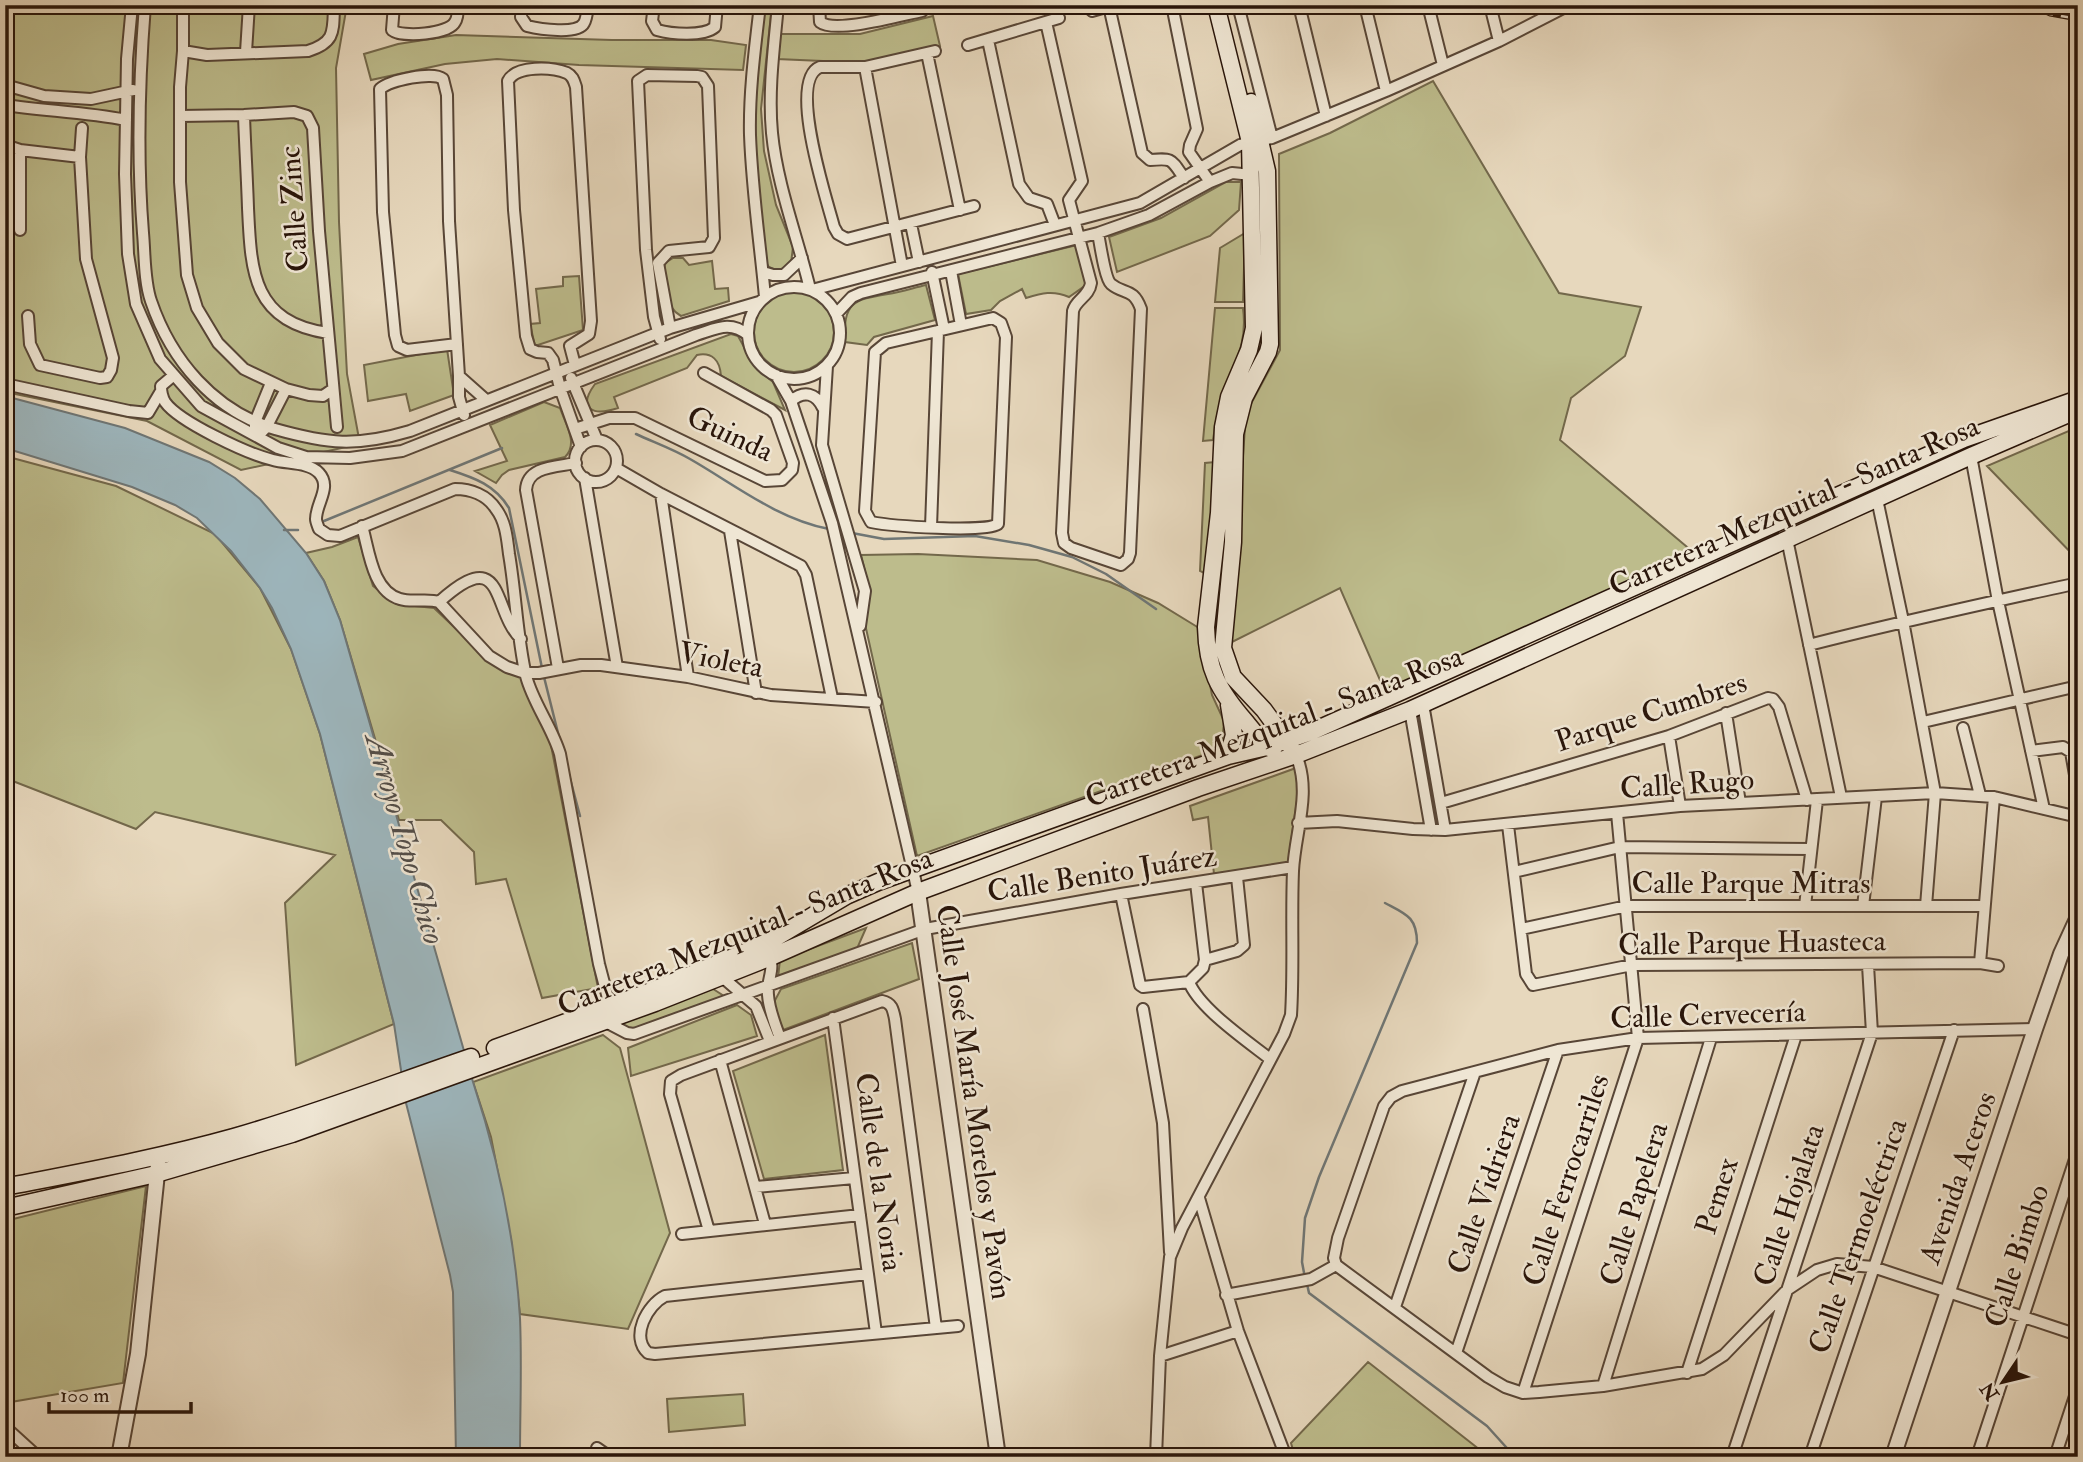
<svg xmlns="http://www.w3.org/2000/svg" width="2083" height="1462" font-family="'IM FELL Double Pica',serif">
  <rect width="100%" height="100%" fill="#e7d8bd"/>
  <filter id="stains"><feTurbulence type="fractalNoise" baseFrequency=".00286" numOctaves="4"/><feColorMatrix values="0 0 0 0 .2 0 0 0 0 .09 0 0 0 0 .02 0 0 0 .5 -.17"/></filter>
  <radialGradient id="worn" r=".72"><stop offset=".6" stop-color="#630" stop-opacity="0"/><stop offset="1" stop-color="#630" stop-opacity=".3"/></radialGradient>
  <path fill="#bdbc8c" stroke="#73684b" stroke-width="2" d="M 5,5 L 347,5 L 336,68 L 339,222 L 347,374 L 360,444 L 241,470 L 147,421 L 5,392 Z
    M 763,5 L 772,5 L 761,109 L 764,151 L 776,205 L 793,247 L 791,263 L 778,271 L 769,267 L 764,260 L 753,118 Z
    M 933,16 L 940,46 L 869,63 L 777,59 L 777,34 L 860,34 Z
    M 456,35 L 612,40 L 711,40 L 746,45 L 743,70 L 579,65 L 497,59 L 445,64 L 371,80 L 364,54 L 398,44 Z
    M 1433,81 L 1559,293 L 1641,307 L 1625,356 L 1571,398 L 1560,440 L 1693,552 L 1386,694 L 1340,588 L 1230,643 L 1246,413 L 1280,350 L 1279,154 L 1330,133 Z
    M 1226,182 L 1241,182 L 1239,210 L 1210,236 L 1117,272 L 1109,237 L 1161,218 Z
    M 1245,233 L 1243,302 L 1215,302 L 1220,248 Z
    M 1077,245 L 1086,285 L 1069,297 C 1053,290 1042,293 1026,298 L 1022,289 L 1000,301 L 991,310 L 966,314 L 958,274 Z
    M 673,258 L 683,258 L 689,265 L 712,261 L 715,289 L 728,288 L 729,301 L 681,316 C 664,307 662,280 665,263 Z
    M 579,276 L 583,330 L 535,346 L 530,324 L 540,323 L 536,289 L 563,286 L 563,277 Z
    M 926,285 L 935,320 L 874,337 L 867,345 L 845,342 C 843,302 853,300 888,294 C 901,292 913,288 926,285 Z
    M754 332a40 40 0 1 1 80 0a40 40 0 1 1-80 0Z
    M 1215,308 L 1243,308 C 1248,346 1233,364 1222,397 C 1217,411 1215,426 1213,440 L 1203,441 Z
    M 731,334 L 738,336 L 755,367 L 773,382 L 785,410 L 721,376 C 720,360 712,352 697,355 L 687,368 L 614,397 L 618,408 C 594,416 576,410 595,384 Z
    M 447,349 L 454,395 L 410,411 L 406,394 L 368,401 L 364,365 Z
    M 544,402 L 560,408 C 565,423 579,444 565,457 L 509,470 L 502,475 L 496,483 L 475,471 L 507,461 L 490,425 Z
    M 2078,427 L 2078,560 L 1987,466 Z
    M 5,456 L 116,486 L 215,534 L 260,588 L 291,649 L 320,734 L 394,1024 L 296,1065 L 285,903 L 335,855 L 155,812 L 136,829 L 5,778 Z
    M 1215,462 L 1206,574 L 1200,571 L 1205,463 Z
    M 358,537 L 373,586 L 396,604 L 434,608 L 495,666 L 520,676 L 549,735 L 598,988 L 542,998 L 506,879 L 476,884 L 474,852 L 441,820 L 399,820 L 340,620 L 324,581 L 306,553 L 332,547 Z
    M 918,554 L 1037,560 L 1110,582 L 1158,603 L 1199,628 L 1212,695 L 1224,721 L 1222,745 L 1214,751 L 917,856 L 865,624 L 869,588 L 861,555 Z
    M 1296,768 L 1298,793 L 1288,863 L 1214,874 L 1208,817 L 1193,820 L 1190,806 Z
    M 866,928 L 856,951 L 778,978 L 780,960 Z
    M 912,943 L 919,979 L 783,1030 L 773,1004 L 781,989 Z
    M 710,987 L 724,996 L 631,1032 L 619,1022 Z
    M 737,1005 L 751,1015 L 757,1036 L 631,1076 L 628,1048 Z
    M 603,1035 L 620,1048 L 670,1233 L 628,1329 L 520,1314 L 511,1240 L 491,1137 L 473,1082 Z
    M 825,1035 L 843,1170 L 764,1179 L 733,1071 Z
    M 146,1186 L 123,1383 L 5,1403 L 5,1221 Z
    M 1368,1362 L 1489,1457 L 1295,1457 L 1291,1443 Z
    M 743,1394 L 745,1425 L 669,1432 L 667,1399 Z"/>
  <path fill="#9db6bd" stroke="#6f7675" stroke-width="2" d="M 5,396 L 125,428 L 209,462 L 235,478 L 260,499 L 306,553 L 324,581 L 340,620 L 473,1082 C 498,1158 515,1238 520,1318 C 522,1364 520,1411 520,1457 L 456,1457 L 453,1292 L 450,1275 L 406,1103 L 394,1024 L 320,734 L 291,649 L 272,608 L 260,588 L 231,551 L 197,518 L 175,505 L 132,487 L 5,448 Z"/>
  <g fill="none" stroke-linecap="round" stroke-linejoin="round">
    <path stroke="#6f7675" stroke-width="2.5" d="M 636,434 C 653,442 673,449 690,459 C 734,484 777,519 829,529
      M 450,470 C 475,478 495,485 509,508 L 542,668
      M 324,521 L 502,448
      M 284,530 L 298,530
      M 852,533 L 884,539 L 975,536 L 1029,545 L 1072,557 L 1106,574 L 1156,609
      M 544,677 L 560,741
      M 568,771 L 580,816
      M 1305,1278 L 1302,1262 L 1305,1218 L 1319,1177 L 1417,943 C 1417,917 1406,914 1385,903
      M 1307,1284 L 1309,1293 L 1487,1426 L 1515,1457"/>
    <defs>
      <path id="minor" d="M 132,5 L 127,59 L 125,174 L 128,254 L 136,304 L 160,359 L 201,406 L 278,448 L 306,457 L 350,458 L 402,451 L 696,335 C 716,329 730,320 748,335
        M 145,5 C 139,81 137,157 143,233 C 145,254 144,281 151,301 C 171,360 214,411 275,429 C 328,444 356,447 410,431 L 670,328 L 759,302
        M 183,5 L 183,51 L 180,87 L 180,182 L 187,275 L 197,308 L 218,343 L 244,369 L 286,389 L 309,395 L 323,396 L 333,389
        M 394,5 L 392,30 C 402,38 449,34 455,22 C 458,18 458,10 458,5
        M 522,5 L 521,17 L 527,26 C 539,29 578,35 584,23 C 587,18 587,11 588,5
        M 654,5 L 652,21 L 657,30 C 671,34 703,37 715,27 L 717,5
        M 760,5 C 755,48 749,92 750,135 C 752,190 760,243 765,297
        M 778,5 C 774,48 768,91 772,133 C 777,185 798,239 810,289
        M 819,5 L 820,22 C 835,34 902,15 922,11
        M 1172,5 L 1197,129 L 1190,145 L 1189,152 L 1210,182
        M 1238,5 L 1272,138
        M 1299,5 L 1326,116
        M 1365,5 L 1386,91
        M 1428,5 L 1443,65
        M 1490,5 L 1499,41
        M 1109,6 L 1142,153 L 1150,160 C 1173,158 1171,159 1184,178
        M 1092,11 L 1113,5
        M 1046,22 L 1082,181 L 1069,200 L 1091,283 C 1089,297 1076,299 1073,311 L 1062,533 L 1064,543 L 1071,548 L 1121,565 L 1128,559 L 1130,553 L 1141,309 C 1133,287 1124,295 1111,284 C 1105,279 1100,243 1098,233
        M 988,40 L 1019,184 L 1029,198 L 1047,204 L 1055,225
        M 968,45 L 1059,18
        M 183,51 L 207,55 L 308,51 C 336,42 333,31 334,5
        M 935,51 L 865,67 L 820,67 C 787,80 827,200 834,227 L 838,234 L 847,239 L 974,206
        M 246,52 L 249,5
        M 927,53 L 960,210
        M 865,67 L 902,266
        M 5,85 L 44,96 L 91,99 L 133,90
        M 5,105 C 45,111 86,112 126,120
        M 244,115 C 245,146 247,177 248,208 C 251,271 252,322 328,333
        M 180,116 L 244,115 L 294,112 L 307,116 L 313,128 L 319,231 L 337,427
        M 5,145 L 20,150 L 80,157
        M 20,150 L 20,230
        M 911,224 L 919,262
        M 951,271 L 961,325
        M 763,272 L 773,275 L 784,275 L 802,258
        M 932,272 L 944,329
        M748 333a46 46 0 1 1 92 0a46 46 0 1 1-92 0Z
        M 812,290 L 1140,203 L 1240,145 L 1272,138 L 1386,91 L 1499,41 L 1569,5
        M 836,314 L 852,297 L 861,293 L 1098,233 L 1149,215 L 1210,182 L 1232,173 L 1252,175
        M 28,316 L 30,344 L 40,365 L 100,378 L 107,377 L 111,370 L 113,358 L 86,259 L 80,157 L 82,128
        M 993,318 L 1001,323 L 1006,337 L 998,524 C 985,533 891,526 871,522 L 865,511 L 875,352 L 886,343 Z
        M 660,339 L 654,317 L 646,250 L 638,81 L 647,75 L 697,76 L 702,77 L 708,86 L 714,238 L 709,247 L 669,251 L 658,263 L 670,328
        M 457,344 L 407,350 L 398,346 L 395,335 L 383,212 L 380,89 C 390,80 433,71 443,79 L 447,95 L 449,221 L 459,376 L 459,397 L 464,415
        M 575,365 L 570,346 L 589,334 L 591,321 L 576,87 C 574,81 573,76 567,73 C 552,67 516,65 508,81 L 514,210 L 526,336 L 530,349 L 537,352 L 548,353 L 553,360 L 560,388 L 581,447
        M 827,366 L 822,445 L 865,591 L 860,626
        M 174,375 L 161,386 C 161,392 162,397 165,402 C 179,422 248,454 273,460 C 287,464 309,462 319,473 C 332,487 316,503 316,519 C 316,522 318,526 319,529 L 328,535 L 340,536 L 455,489 C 471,489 487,495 496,509 C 506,522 507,539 509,554 C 516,595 517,637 526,676 C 533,703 552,727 560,754 L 599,964 L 610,1006
        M 776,375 L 791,401 L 832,523 L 918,892
        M 459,376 L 486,400
        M 571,378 L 597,440
        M 5,384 L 129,411 L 148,413 L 161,391
        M 791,401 C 804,390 816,393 823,408
        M 255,428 L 255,422 L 271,383
        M 575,429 L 609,418 L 635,418 L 765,481 L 782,480 L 792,470 L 793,463 L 776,415 L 771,410 L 704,373
        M 263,431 L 267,426 L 286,389
        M575 461a21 21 0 1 1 42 0a21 21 0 1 1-42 0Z
        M 1971,456 L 1998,601 L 2044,809
        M 616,468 L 661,494 L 801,566 L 806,575 L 832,698
        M 585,478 L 617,667
        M 661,494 L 688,677
        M 1877,499 L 1903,621 L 1935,793 L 1926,906
        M 362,526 C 369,550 372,591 400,599 C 412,603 427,598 439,602 L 489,656 L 507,667 L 525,673 L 539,673 L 581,665 L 601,665 L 688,677 L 771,695 L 876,702
        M 931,527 L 938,331
        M 730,531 L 756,693
        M 1787,539 L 1841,797
        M 439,602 C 506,542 491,610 521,639
        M 1809,645 C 1898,622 1988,603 2078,583
        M 558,668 L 526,490 C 527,466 556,467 576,463
        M 1423,704 L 1445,830
        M 1410,710 L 1431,830
        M 1726,713 L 1740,803
        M 1923,722 L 2078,686
        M 1963,728 L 1980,795
        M 1669,736 L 1680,806
        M 2031,751 L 2063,747 L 2071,752 L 2078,792
        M 1441,803 L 1669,736 L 1768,698 L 1773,699 L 1779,707 L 1807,800
        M 1298,823 L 1337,821 L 1413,829 L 1445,830 L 1680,806 L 1935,793 L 1994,797 L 2078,817
        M 1508,825 L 1526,974 L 1533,985 L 1632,965 L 1980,963 L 1998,966
        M 1514,872 L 1620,847 L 1811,849
        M 1121,894 L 1140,985 L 1143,987 L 1189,982 L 1203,968 L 1205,960 L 1196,883
        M 1805,906 L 1817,800
        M 1863,906 L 1876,797
        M 1521,929 L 1627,906 L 1984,906
        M 766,953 C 778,966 766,979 768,995 C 769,1010 775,1024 780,1038
        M 1205,960 L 1237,951 L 1244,945 L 1237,877
        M 1980,963 L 1994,797
        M 721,976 L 756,1006 L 770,1041
        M 1189,982 C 1199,1008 1247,1041 1270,1059
        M 1143,1009 L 1163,1123 L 1170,1252
        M 833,1018 L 876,1333
        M 604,1021 L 627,1033 L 634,1034 L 925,929 L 1121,894 L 1293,867
        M 720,1060 L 765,1224
        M 756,1187 L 854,1178
        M 1199,1198 L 1238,1331 L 1286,1457
        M 709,1231 L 674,1108 L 670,1094 L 671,1081 L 681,1075 L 882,1001 C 892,1003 893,1009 895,1019 L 936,1328
        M 682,1234 L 860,1215
        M 1336,1265 L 1488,1377 L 1505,1387 L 1523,1393 L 1539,1392 L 1603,1386 L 1702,1369 L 1724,1355 L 1787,1290 L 1817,1270 L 1837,1264 L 1873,1267 L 2078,1335
        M 1336,1265 L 1334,1258 L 1338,1238 L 1384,1106 L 1391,1097 L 1402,1091 L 1558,1050 L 1638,1038 L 2035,1029
        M 868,1274 L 665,1296 C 647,1305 630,1337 648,1353 L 655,1354 L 958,1326
        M 1226,1295 L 1311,1279 L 1336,1265
        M 1395,1307 L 1475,1072
        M 1456,1353 L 1558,1050
        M 1160,1356 L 1238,1331
        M 1687,1373 L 1796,1035
        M 1603,1386 L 1711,1038
        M 1523,1393 L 1638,1038 L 1617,813
        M 5,1427 L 38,1457
        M 597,1448 L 610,1457
        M 1156,1457 L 1160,1356 L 1170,1257 L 1182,1228 L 1284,1034 L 1291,1015 C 1294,967 1291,919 1293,871 C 1295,831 1312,793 1296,755
        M 1732,1457 L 1872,1033 L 1868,965
        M 1810,1457 L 1954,1030
        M 1977,1457 L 2078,1150
        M 2055,1457 L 2078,1387"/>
      <path id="tertiary" d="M 918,892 L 998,1457
        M 119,1457 L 138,1354 L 158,1164
        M 1893,1457 L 2035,1029 L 2061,954 L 2078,917"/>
      <path id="secondary" d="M 1216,5 L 1250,142 L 1254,328 L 1249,350 L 1229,397 L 1223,427 L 1219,513 L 1206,627 C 1207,669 1218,690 1246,722 C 1254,732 1262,743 1273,750
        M 1251,102 L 1267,171 L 1270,344 L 1268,352 L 1244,398 L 1235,434 L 1233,542 L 1223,648 L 1233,677 L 1264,710 L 1291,747
        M 1228,756 L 1234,735 L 1229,705
        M 495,1048 L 651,991 L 765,944 L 846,896 L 878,882 L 1228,756 L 1267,747 L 1311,732 L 1964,439 L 2078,399
        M 5,1187 C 82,1172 159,1158 234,1137 C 314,1114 392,1084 471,1057
        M 5,1208 L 156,1174 L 292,1134 L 655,1003 L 771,957 L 918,892 L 1198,788 L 1296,755 L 1410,710 L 1971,456 L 2078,410"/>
    </defs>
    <use href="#minor" stroke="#584637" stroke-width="14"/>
    <use href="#tertiary" stroke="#584637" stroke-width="18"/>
    <use href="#secondary" stroke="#29150a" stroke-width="19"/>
    <use href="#minor" stroke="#efe6d4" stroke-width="10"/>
    <use href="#tertiary" stroke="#efe6d4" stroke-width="14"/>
    <use href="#secondary" stroke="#efe6d4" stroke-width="16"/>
    <defs>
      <path id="rail" d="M 2031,5 L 2050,14 L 2078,19"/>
    </defs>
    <use href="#rail" stroke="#29150a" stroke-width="5"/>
    <use href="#rail" stroke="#efe6d4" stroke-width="2.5" stroke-dasharray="8" stroke-linecap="butt"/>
  </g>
  <g text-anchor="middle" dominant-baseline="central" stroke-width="5" stroke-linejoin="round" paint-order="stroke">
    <g font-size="30" fill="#29150a" stroke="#efe6d4">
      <text transform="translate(294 209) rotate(-94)">Calle Zinc</text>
      <text transform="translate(730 434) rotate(25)">Guinda</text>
      <text transform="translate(1794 506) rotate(-24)">Carretera Mezquital - Santa Rosa</text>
      <text transform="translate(721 660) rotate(11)">Violeta</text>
      <text transform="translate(1651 712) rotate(-18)">Parque Cumbres</text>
      <text transform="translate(1274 727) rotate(-21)">Carretera Mezquital - Santa Rosa</text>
      <text transform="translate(1687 784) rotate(-4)">Calle Rugo</text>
      <text transform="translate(1102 874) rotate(-9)">Calle Benito Juárez</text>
      <text x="1751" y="883">Calle Parque Mitras</text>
      <text transform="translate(745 932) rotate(-22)">Carretera Mezquital - Santa Rosa</text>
      <text transform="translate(1752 943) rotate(-1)">Calle Parque Huasteca</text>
      <text transform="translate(1708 1015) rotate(-2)">Calle Cervecería</text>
      <text transform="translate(974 1102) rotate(82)">Calle José María Morelos y Pavón</text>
      <text transform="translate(879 1172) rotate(82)">Calle de la Noria</text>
      <text transform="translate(1958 1178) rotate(-71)">Avenida Aceros</text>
      <text transform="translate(1566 1180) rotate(-72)">Calle Ferrocarriles</text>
      <text transform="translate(1484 1194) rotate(-71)">Calle Vidriera</text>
      <text transform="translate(1717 1196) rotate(-72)">Pemex</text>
      <text transform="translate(1634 1204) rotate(-73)">Calle Papelera</text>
      <text transform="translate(1789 1205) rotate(-72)">Calle Hojalata</text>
      <text transform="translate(1858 1236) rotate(-71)">Calle Termoeléctrica</text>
      <text transform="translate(2017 1256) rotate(-72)">Calle Bimbo</text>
    </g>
    <g font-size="32" font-style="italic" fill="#524d49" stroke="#efe6d4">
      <text transform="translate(405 839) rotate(74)">Arroyo Topo Chico</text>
    </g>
  </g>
  <rect width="2083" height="1462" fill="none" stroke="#e7d8bd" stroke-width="28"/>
  <rect x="7" y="7" width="2069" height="1448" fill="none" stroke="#29150a" stroke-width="3.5"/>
  <rect x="14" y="14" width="2055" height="1434" fill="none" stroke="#29150a" stroke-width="2"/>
  <g transform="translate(2003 1382) rotate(235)" stroke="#efe6d4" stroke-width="5" paint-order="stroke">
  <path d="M0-5L12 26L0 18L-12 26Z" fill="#29150a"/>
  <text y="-10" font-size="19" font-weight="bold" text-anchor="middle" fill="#29150a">N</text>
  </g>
  <path d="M49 1402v10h142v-10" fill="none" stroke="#29150a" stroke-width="3.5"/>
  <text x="60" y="1402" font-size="21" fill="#29150a" stroke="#efe6d4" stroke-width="5" paint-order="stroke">100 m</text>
  <rect width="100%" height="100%" filter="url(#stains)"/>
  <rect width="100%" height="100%" fill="url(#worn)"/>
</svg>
